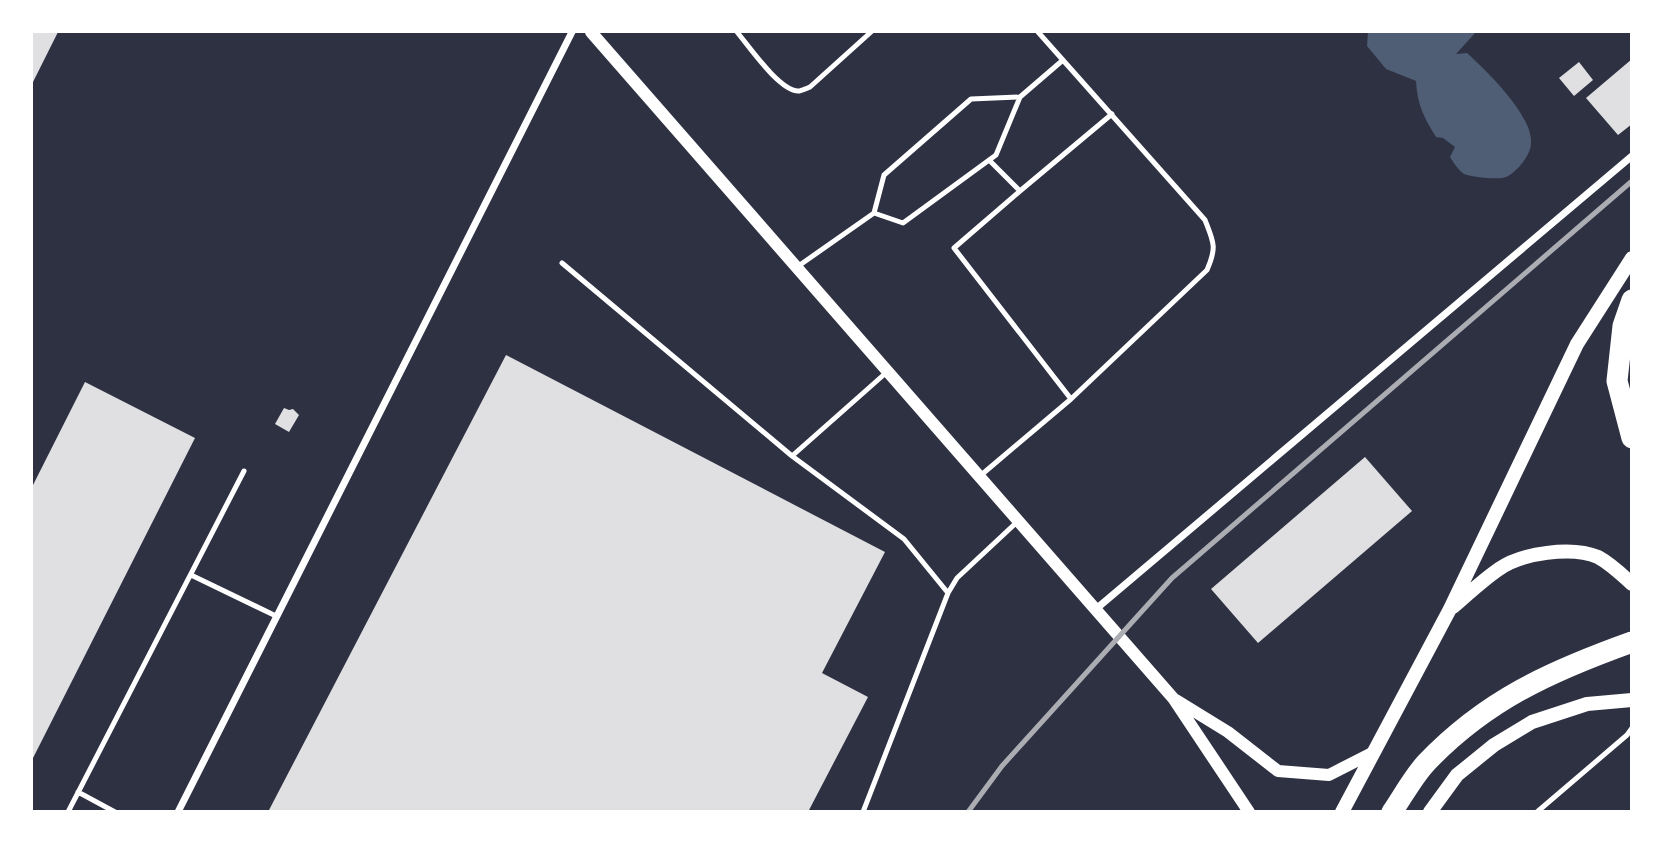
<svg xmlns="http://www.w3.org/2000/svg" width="1663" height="843" font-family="Arial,sans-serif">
  <rect width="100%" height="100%" fill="#2d3142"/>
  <path fill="#4f5d75" d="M 1368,32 L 1476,32 L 1456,54 L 1467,53 C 1487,71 1533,116 1531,143 C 1531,155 1517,172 1506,177 C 1500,180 1470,177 1464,174 C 1459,171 1453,162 1450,157 L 1455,147 L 1443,138 L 1436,137 C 1424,118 1417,104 1416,81 L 1386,69 L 1367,46 Z"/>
  <path fill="#e0e0e3" d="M 32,32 L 58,32 L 32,84 Z
    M 1632,59 L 1632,124 L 1618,135 L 1586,98 Z
    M 1579,62 L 1593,80 L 1574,96 L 1559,78 Z
    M 506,355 L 885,552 L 822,673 L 868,697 L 808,812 L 268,812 Z
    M 85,382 L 195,438 L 32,760 L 32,487 Z
    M 284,408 L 289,410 L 293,409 L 299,415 L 289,432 L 275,424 Z
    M 1365,457 L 1412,511 L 1258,643 L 1211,589 Z"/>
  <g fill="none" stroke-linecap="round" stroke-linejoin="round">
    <path stroke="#fff" stroke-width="5" d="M 737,32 C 748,45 780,92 799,91 C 800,91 808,88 810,87 L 871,32
      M 1038,32 L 1205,220 C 1214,243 1217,247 1207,270 L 1071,399
      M 1020,97 L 1063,60
      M 1020,191 L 1112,114
      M 562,263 L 792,456 L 888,371
      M 797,267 L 874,213 L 884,175 L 971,99 L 1020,97 L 996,155 L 903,223 L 874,213
      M 792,456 L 904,539 L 948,593
      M 980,476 L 1071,399 L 954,248 L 1020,191 L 989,160
      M 191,575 L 276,616
      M 78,792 L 115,812
      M 68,812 L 244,471
      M 863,812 L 948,593 L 957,578 L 1018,521
      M 1537,812 L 1627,735 L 1632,728"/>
    <path stroke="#fff" stroke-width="7" d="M 1096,609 L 1632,156
      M 178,812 L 572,32"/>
    <path stroke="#fff" stroke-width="12" d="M 591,32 L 1173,698 L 1249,812
      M 1176,700 L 1228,732 L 1278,771 L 1329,775 L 1372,753"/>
    <path stroke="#fff" stroke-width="14" d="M 1453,607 C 1468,594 1483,580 1499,569 C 1521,553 1572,546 1598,557 C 1611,564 1621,574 1632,584
      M 1342,812 L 1450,609 L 1577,344 L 1632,258
      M 1430,812 L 1457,775 L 1494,745 L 1532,722 L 1587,704 L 1632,700"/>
    <path stroke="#fff" stroke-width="21" d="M 1632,300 L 1623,326 L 1617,381 L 1632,438
      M 1392,812 C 1403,796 1413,777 1426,763 C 1486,700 1551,671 1632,642"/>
    <path stroke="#abadb3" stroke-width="5" d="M 968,812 L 1002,766 L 1172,578 L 1632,181"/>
  </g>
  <rect width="1663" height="843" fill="none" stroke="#ffffff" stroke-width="66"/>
</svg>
